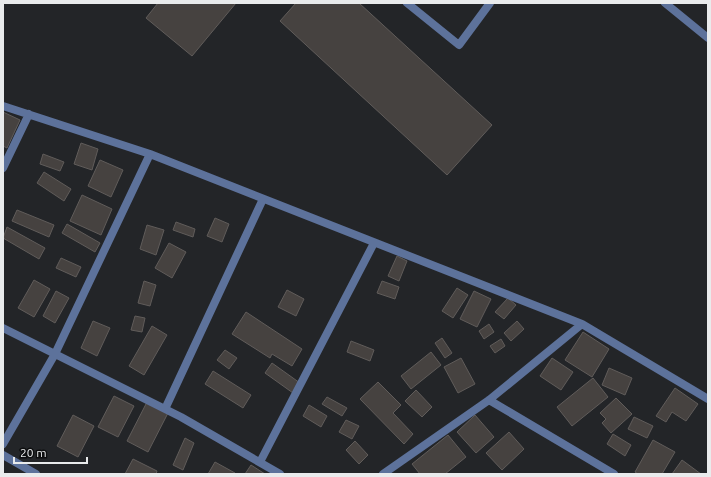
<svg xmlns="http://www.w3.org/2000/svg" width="711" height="477" font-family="Ubuntu,sans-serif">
  <rect width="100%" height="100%" fill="#232528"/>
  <path fill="#464240" stroke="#605c5a" d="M 158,3 L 236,3 L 192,56 L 146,18 Z
    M 296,3 L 359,3 L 492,125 L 447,175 L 280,21 Z
    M 3,112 L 20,120 L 7,148 L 3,146 Z
    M 81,143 L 98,149 L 92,170 L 74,164 Z
    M 43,154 L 64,162 L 60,171 L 40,164 Z
    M 100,160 L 123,170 L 111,197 L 88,186 Z
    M 44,172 L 71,189 L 64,201 L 37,183 Z
    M 82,195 L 112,209 L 101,235 L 70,221 Z
    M 17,210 L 54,225 L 49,237 L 12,221 Z
    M 215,218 L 229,224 L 222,242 L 207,236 Z
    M 176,222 L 195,229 L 193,237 L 173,230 Z
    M 67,224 L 100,243 L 95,252 L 62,233 Z
    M 147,225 L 164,230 L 156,255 L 140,249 Z
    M 7,227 L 45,248 L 39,259 L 3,238 Z
    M 169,243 L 186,252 L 172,278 L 155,268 Z
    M 397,256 L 407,261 L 399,281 L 388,276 Z
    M 61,258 L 81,267 L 76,277 L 56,268 Z
    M 34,280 L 50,289 L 34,317 L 18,308 Z
    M 144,281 L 156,285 L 150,306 L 138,303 Z
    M 382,281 L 399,287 L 395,299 L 377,293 Z
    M 457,288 L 468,295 L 453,318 L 442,311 Z
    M 287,290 L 304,299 L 296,316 L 278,307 Z
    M 56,291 L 69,298 L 55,323 L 43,316 Z
    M 474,291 L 491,299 L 477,327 L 460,319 Z
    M 508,298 L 516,305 L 504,319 L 495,312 Z
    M 246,312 L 302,349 L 292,366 L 272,354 L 270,358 L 232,334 Z
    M 135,316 L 145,318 L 142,332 L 131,330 Z
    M 93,321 L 110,328 L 97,356 L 81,348 Z
    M 517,321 L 524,329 L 511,341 L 504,333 Z
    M 489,324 L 494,332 L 484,339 L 479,331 Z
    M 152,326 L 167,335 L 144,375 L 129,366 Z
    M 583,332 L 609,349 L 592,377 L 565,360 Z
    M 442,338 L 452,353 L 445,358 L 435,343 Z
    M 501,339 L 505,346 L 495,353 L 490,346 Z
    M 351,341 L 374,350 L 370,361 L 347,352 Z
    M 225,350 L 237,358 L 229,369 L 217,360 Z
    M 431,352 L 441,365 L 411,389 L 401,376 Z
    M 461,358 L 475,384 L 458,393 L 444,367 Z
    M 552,358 L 573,372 L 561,390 L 540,376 Z
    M 272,363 L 300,383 L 293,393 L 265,373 Z
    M 609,368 L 632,378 L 625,395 L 602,385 Z
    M 213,371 L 251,395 L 243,408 L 205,384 Z
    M 593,378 L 608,397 L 572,426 L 557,407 Z
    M 378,382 L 401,405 L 393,413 L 413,434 L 404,444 L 360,399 Z
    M 675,388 L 698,404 L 686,421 L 672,412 L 666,422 L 656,416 Z
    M 416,390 L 432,407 L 422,417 L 405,401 Z
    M 114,396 L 134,406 L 118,437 L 98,427 Z
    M 327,397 L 347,408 L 342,416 L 322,404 Z
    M 616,398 L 632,414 L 611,433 L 602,423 L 606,419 L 600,413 Z
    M 147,402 L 168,413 L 148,452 L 127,441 Z
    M 309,405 L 327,416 L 321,427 L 303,416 Z
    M 73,415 L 94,426 L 78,457 L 57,446 Z
    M 475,415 L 494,437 L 476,453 L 457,432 Z
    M 634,417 L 653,426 L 647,438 L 628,429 Z
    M 346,420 L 359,426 L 352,439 L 339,432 Z
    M 509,432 L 524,449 L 502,470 L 486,453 Z
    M 613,434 L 631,445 L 625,456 L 607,444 Z
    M 448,435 L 466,457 L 445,474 L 420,474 L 412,464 Z
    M 185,438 L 194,443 L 183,470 L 173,465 Z
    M 653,440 L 675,452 L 662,474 L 638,474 L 635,472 Z
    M 355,441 L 368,455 L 359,464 L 346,450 Z
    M 133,459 L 157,471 L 156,474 L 125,474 Z
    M 682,460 L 701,474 L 672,474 Z
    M 215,462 L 235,473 L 234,474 L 208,474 Z
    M 251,465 L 265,474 L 245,474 Z"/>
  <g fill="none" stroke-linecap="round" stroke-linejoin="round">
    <path stroke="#5d729b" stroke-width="8" d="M 407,3 L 459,45 L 490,3
      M 665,3 L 708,38"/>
    <path stroke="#5d729b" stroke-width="8" d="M 3,106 L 150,154 L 582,324
      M 3,168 L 29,114
      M 3,328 L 181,417 L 280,474
      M 489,400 L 614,474
      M 165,409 L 263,199
      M 3,444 L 55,354 L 150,154
      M 3,455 L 36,474
      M 260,462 L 374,243
      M 383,474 L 489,400 L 582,324 L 708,399"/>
  </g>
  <rect width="711" height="477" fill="none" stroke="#e9ebec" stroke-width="8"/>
  <path d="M14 457v6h73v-6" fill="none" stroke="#e9ebec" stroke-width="2"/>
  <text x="20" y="457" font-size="12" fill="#e9ebec" stroke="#0d0e0f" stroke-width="3" paint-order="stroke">20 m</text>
</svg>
